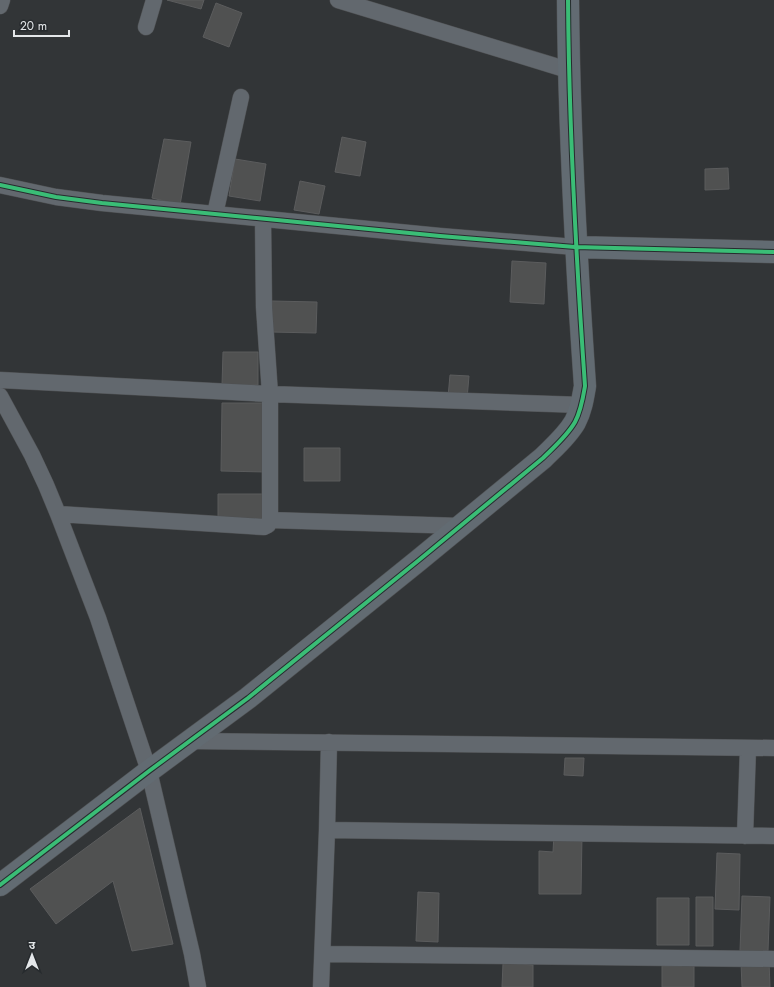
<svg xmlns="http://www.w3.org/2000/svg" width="774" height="987" font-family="Jost,'Noto Sans Devanagari',sans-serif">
  <rect width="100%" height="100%" fill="#323537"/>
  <path fill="#505151" stroke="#5b5c5d" d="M 167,0 L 204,0 L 201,9 Z
    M 216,3 L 242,13 L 229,47 L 203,37 Z
    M 342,137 L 366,142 L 360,176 L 335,172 Z
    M 164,139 L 191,142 L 180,205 L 152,198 Z
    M 235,159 L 266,164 L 260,201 L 229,196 Z
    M 728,168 L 729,189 L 705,190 L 705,169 Z
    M 300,181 L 325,186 L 319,214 L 294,210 Z
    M 512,261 L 546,263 L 544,304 L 510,302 Z
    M 272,301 L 317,302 L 316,333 L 271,332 Z
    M 223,352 L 258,352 L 258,385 L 222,385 Z
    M 450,375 L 469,376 L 467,399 L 448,397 Z
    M 222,403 L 267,403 L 266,472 L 221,471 Z
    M 304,448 L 340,448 L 340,481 L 304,481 Z
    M 218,494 L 266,494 L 266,523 L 218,523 Z
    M 565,758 L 584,758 L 583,776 L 564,775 Z
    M 140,808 L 173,944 L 132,951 L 113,881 L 56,924 L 30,889 Z
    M 554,834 L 582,835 L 581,894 L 539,894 L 539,851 L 553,852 Z
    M 717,853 L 740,854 L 739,910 L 715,909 Z
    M 418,892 L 439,893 L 438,942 L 416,941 Z
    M 742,896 L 770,897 L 768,951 L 740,951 Z
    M 696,897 L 713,897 L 713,946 L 696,946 Z
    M 657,898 L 689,898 L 689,945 L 657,945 Z
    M 682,962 L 694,962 L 694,987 L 662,987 L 662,966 L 682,966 Z
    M 769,962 L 770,987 L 742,987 L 741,963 Z
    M 503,963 L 533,965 L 533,987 L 502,987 Z"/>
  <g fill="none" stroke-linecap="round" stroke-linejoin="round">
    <defs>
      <path id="street" d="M 338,0 L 568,70
        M 0,6 L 2,0
        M 146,27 L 154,0
        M 0,185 L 56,197 L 102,203 L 440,236 L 575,247
        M 215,214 L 241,97
        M 0,380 L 270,394 L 582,405
        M 0,396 L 32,455 L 46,485 L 58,514 L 98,618 L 149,771 L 192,954 L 198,987
        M 58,514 L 264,527 L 268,525 L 270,520 L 270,394 L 264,307 L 263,219
        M 270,520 L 460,526
        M 190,741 L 774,748
        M 327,830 L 774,836
        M 745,836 L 748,748
        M 323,954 L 774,959
        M 321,987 L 327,830 L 329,742"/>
      <path id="secondary" d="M 575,247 L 774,252
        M 0,885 L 149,771 L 248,698 L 419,560 L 543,458 C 554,447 567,436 575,422 C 581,411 583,398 585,386 C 576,257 569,129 568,0"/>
    </defs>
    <use href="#street" stroke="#4f5153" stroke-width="17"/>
    <use href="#secondary" stroke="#4f5153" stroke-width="23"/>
    <use href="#street" stroke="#62686e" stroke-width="16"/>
    <use href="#secondary" stroke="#626b72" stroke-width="22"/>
    <defs>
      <path id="cycleway" d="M 0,185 L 56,197 L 102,203 L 440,236 L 575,247 L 774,252
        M 0,885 L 149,771 L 248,698 L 419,560 L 543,458 C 554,447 567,436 575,422 C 581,411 583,398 585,386 C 576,257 569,129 568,0"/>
    </defs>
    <use href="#cycleway" stroke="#272b2e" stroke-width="6"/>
    <use href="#cycleway" stroke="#3abd76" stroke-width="4"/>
  </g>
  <g transform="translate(32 955)" stroke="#272b2e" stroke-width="3" paint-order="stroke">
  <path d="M0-3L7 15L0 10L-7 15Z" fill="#e4e7e9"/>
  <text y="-6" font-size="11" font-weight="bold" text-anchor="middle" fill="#e4e7e9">उ</text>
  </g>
  <path d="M14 30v6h55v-6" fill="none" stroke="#e4e7e9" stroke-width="2"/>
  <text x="20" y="30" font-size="12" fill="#e4e7e9" stroke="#272b2e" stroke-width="3" paint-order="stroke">20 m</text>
</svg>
